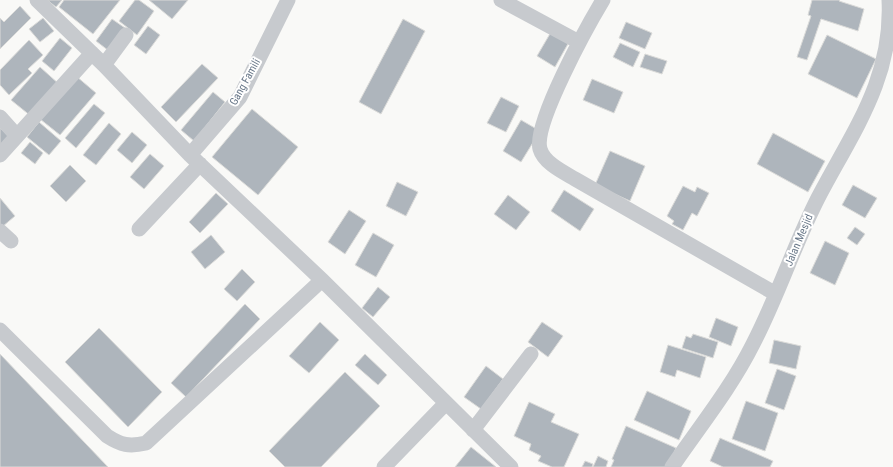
<svg xmlns="http://www.w3.org/2000/svg" width="893" height="467" font-family="'Roboto Condensed',sans-serif">
  <rect width="100%" height="100%" fill="#f9f9f7"/>
  <path fill="#aeb5bc" stroke="#dbdbd9" d="M 47,0 L 62,0 L 56,7 Z
    M 64,0 L 120,0 L 93,34 L 59,7 Z
    M 135,0 L 139,0 L 154,11 L 137,35 L 119,21 Z
    M 149,0 L 188,0 L 172,19 Z
    M 812,0 L 840,0 L 839,1 L 864,9 L 858,31 L 821,19 L 807,60 L 797,57 L 811,16 L 808,15 Z
    M 20,6 L 31,18 L 0,49 L 0,18 L 4,22 Z
    M 43,18 L 54,31 L 40,42 L 29,29 Z
    M 112,19 L 125,28 L 109,51 L 96,41 Z
    M 403,19 L 425,31 L 381,114 L 359,102 Z
    M 626,22 L 652,33 L 645,49 L 619,38 Z
    M 148,26 L 160,35 L 146,54 L 134,45 Z
    M 551,32 L 569,42 L 555,67 L 537,56 Z
    M 827,35 L 876,59 L 857,98 L 808,74 Z
    M 60,38 L 72,48 L 54,71 L 42,61 Z
    M 29,40 L 43,55 L 28,69 L 32,73 L 9,95 L 0,85 L 0,70 Z
    M 620,43 L 640,52 L 633,67 L 613,57 Z
    M 645,54 L 667,61 L 662,74 L 640,67 Z
    M 202,64 L 218,78 L 176,122 L 161,107 Z
    M 40,67 L 60,85 L 32,117 L 11,100 Z
    M 76,76 L 96,93 L 60,135 L 40,119 Z
    M 592,79 L 623,92 L 614,113 L 583,100 Z
    M 213,92 L 225,102 L 194,141 L 181,130 Z
    M 501,97 L 519,106 L 506,132 L 487,123 Z
    M 94,104 L 105,113 L 76,148 L 65,138 Z
    M 252,109 L 298,147 L 258,195 L 212,157 Z
    M 521,120 L 540,131 L 521,162 L 503,151 Z
    M 39,122 L 61,141 L 49,155 L 27,137 Z
    M 109,123 L 121,134 L 96,165 L 83,155 Z
    M 0,128 L 12,138 L 0,151 Z
    M 132,132 L 147,145 L 132,163 L 117,150 Z
    M 773,133 L 825,161 L 808,192 L 757,164 Z
    M 30,142 L 43,153 L 35,164 L 21,153 Z
    M 610,151 L 645,166 L 630,201 L 595,185 Z
    M 150,154 L 164,166 L 144,189 L 130,177 Z
    M 70,165 L 86,181 L 66,202 L 50,186 Z
    M 397,182 L 418,192 L 406,216 L 386,206 Z
    M 853,185 L 877,198 L 865,218 L 842,205 Z
    M 683,186 L 695,192 L 697,187 L 709,193 L 697,216 L 692,213 L 683,230 L 672,224 L 674,221 L 667,216 Z
    M 564,190 L 594,209 L 580,231 L 551,211 Z
    M 216,193 L 228,204 L 200,233 L 189,222 Z
    M 508,195 L 530,212 L 516,230 L 494,214 Z
    M 0,198 L 15,216 L 2,227 L 0,225 Z
    M 349,210 L 366,221 L 345,254 L 328,242 Z
    M 855,227 L 865,234 L 857,245 L 847,238 Z
    M 373,233 L 394,245 L 376,277 L 355,265 Z
    M 211,235 L 225,252 L 205,269 L 191,252 Z
    M 825,241 L 849,253 L 835,285 L 810,273 Z
    M 242,269 L 255,282 L 237,301 L 224,289 Z
    M 378,287 L 390,297 L 373,317 L 362,308 Z
    M 245,304 L 260,319 L 186,397 L 171,383 Z
    M 716,318 L 738,327 L 731,346 L 709,337 Z
    M 320,322 L 339,340 L 309,373 L 289,356 Z
    M 542,322 L 563,336 L 548,357 L 528,342 Z
    M 99,328 L 162,392 L 128,427 L 65,362 Z
    M 693,334 L 718,342 L 713,358 L 682,348 L 686,336 L 691,338 Z
    M 774,340 L 801,346 L 796,369 L 769,363 Z
    M 668,345 L 706,357 L 700,378 L 677,370 L 675,377 L 660,372 Z
    M 0,354 L 108,467 L 0,467 Z
    M 365,354 L 387,375 L 378,385 L 355,365 Z
    M 486,366 L 503,379 L 481,409 L 464,397 Z
    M 777,369 L 796,376 L 784,410 L 765,403 Z
    M 345,372 L 380,406 L 321,467 L 285,467 L 269,451 Z
    M 647,391 L 691,411 L 679,440 L 634,420 Z
    M 746,401 L 778,413 L 765,451 L 732,439 Z
    M 529,402 L 555,414 L 551,422 L 579,434 L 564,467 L 552,467 L 538,461 L 541,456 L 529,450 L 531,444 L 514,436 Z
    M 626,426 L 676,448 L 668,467 L 611,467 L 614,460 L 612,459 Z
    M 720,438 L 773,461 L 770,467 L 723,467 L 710,461 Z
    M 471,447 L 496,467 L 455,467 Z
    M 598,456 L 608,461 L 606,467 L 593,467 Z
    M 585,461 L 593,464 L 592,467 L 582,467 Z"/>
  <g fill="none" stroke-linecap="round" stroke-linejoin="round">
    <path stroke="#c7cace" stroke-width="15" d="M 37,0 L 104,65 L 190,155 L 322,280 L 511,467
      M 501,0 L 579,42
      M 603,0 C 588,25 533,124 540,149 C 544,163 563,172 575,179 L 776,294
      M 104,65 L 126,35
      M 0,117 L 17,136
      M 0,155 L 92,53
      M 190,155 L 240,97 L 288,0
      M 139,229 L 200,164
      M 0,231 L 11,241
      M 0,330 L 107,436 C 121,445 129,447 146,443 L 322,280
      M 473,430 L 531,354
      M 384,467 L 446,403
      M 672,467 C 700,426 731,388 753,344 C 778,296 794,245 818,198 C 853,131 893,79 889,0"/>
  </g>
  <g text-anchor="middle" dominant-baseline="central" stroke-width="4" stroke-linejoin="round" paint-order="stroke">
    <g font-size="11" fill="#687788" stroke="#fff">
      <text transform="translate(245 82) rotate(-61)">Gang Famili</text>
      <text transform="translate(799 240) rotate(-67)">Jalan Mesjid</text>
    </g>
  </g>
</svg>
